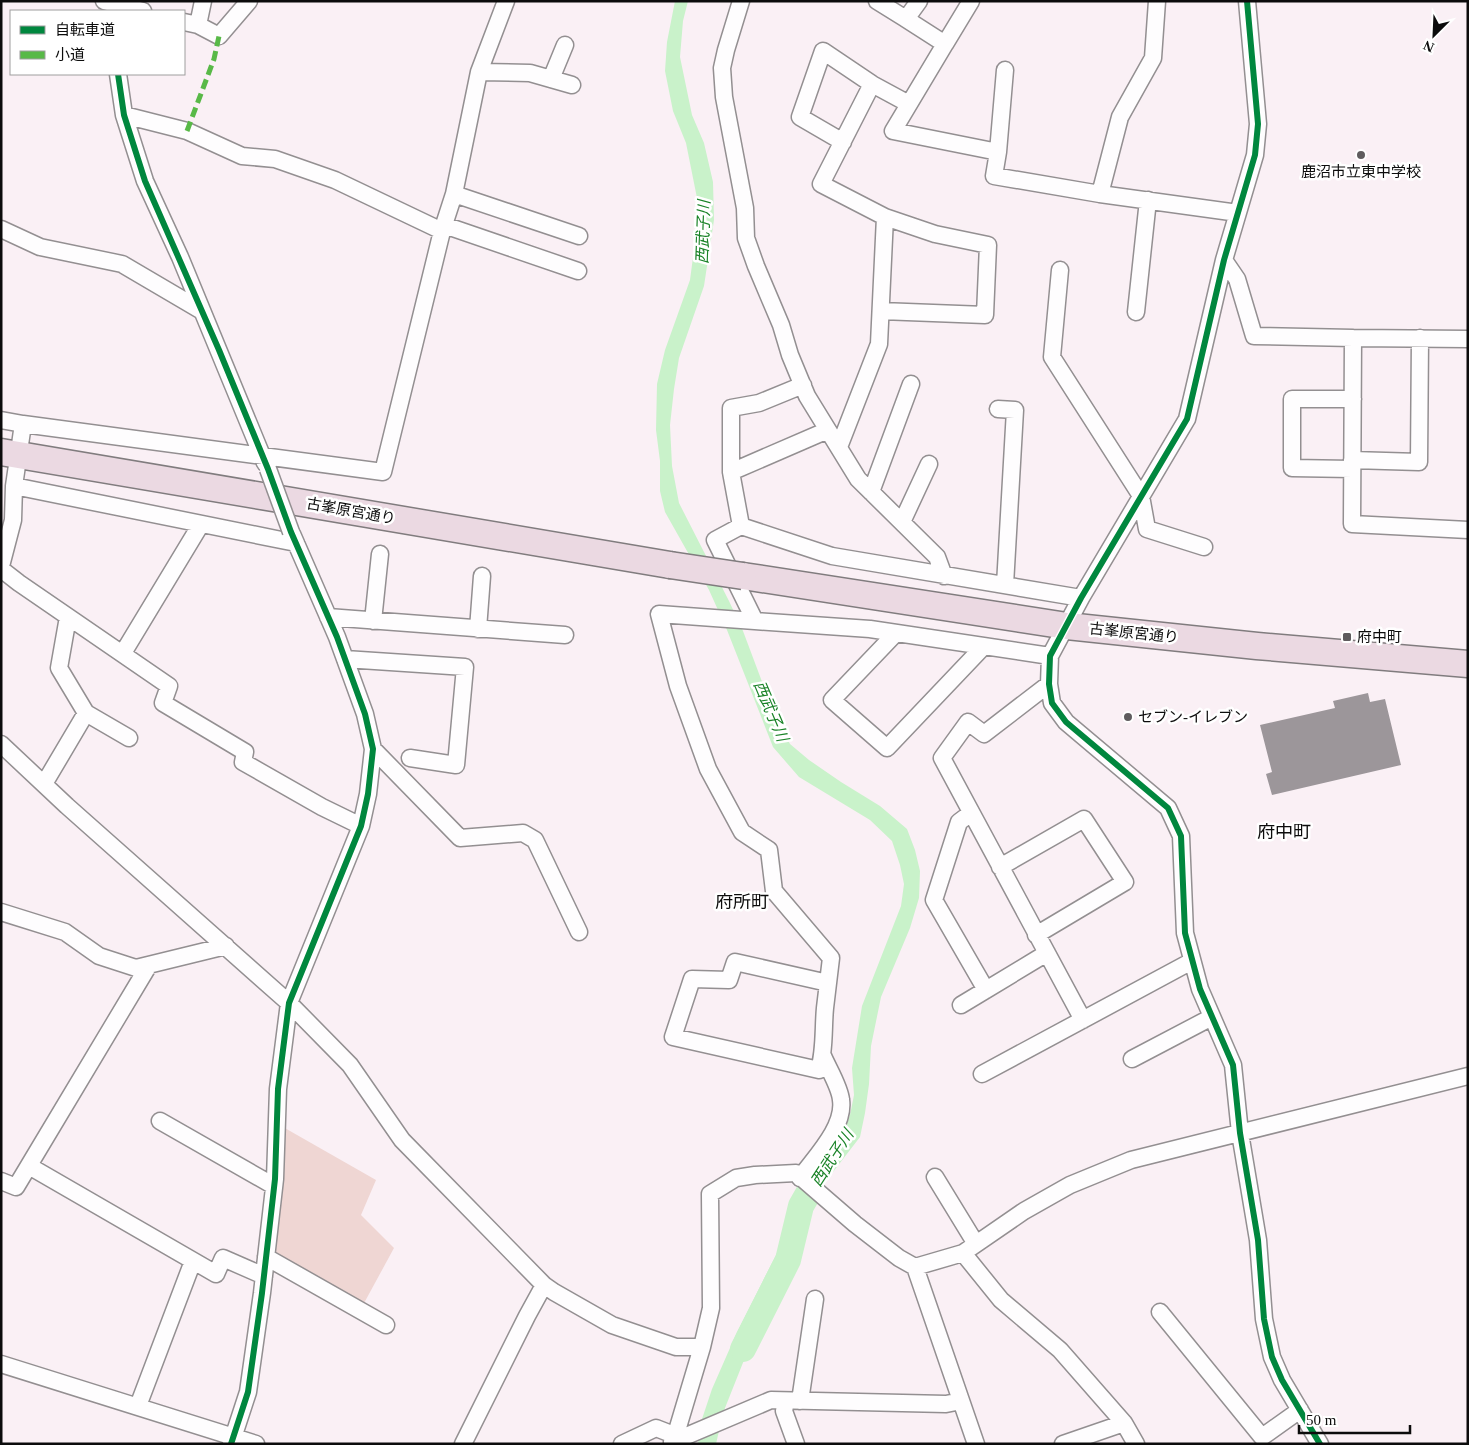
<svg xmlns="http://www.w3.org/2000/svg" width="1469" height="1445" font-family="'Times New Roman','Noto Sans JP',serif">
  <rect width="100%" height="100%" fill="#faf0f5"/>
  <path fill="#efd6d3" d="M 283,1127 L 376,1180 L 361,1215 L 394,1248 L 363,1305 L 272,1253 Z"/>
  <path fill="#c9f2ca" d="M 675,1 L 688,1 L 683,21 L 680,57 L 692,115 L 704,143 L 713,182 L 714,220 L 704,286 L 679,358 L 674,389 L 670,425 L 672,466 L 679,503 L 729,601 L 743,631 L 776,719 L 790,744 L 809,760 L 841,782 L 880,806 L 907,829 L 915,850 L 920,871 L 919,898 L 910,928 L 881,997 L 871,1046 L 869,1084 L 865,1113 L 860,1137 L 806,1207 L 793,1232 L 788,1260 L 766,1296 L 752,1340 L 723,1413 L 716,1444 L 698,1444 L 700,1425 L 712,1389 L 737,1332 L 778,1251 L 802,1195 L 843,1135 L 850,1115 L 854,1095 L 852,1068 L 862,1006 L 901,906 L 904,884 L 900,865 L 892,841 L 870,820 L 799,777 L 773,747 L 727,630 L 709,590 L 665,512 L 660,491 L 660,461 L 656,430 L 657,384 L 665,350 L 690,280 L 697,227 L 697,198 L 686,143 L 673,111 L 665,71 L 667,42 Z"/>
  <g fill="none" stroke-linecap="round" stroke-linejoin="round">
    <path stroke="#c9f2ca" stroke-width="26" d="M 743,1349 L 788,1260 L 801,1206 L 809,1192"/>
  </g>
  <path fill="#9c969a" d="M 1368,693 L 1370,702 L 1385,699 L 1401,765 L 1272,795 L 1266,774 L 1272,772 L 1260,725 L 1335,708 L 1333,701 Z"/>
  <g fill="none" stroke-linecap="round" stroke-linejoin="round">
    <defs>
      <path id="minor" d="M 104,1 L 143,11
        M 741,1 L 726,50 L 722,68 L 724,97 L 745,208 L 746,238 L 756,266 L 781,325 L 790,355 L 807,396 L 858,479 L 937,557 L 944,576
        M 877,1 L 906,19
        M 919,1 L 906,19 L 945,44 L 893,131 L 998,152 L 1005,70
        M 1247,1 L 1258,124 L 1255,155 L 1224,260 L 1187,419 L 1081,598 L 1050,656 L 1049,684 L 1052,703 L 1066,722 L 1168,808 L 1181,836 L 1185,933 L 1200,989 L 1233,1065 L 1240,1133 L 1258,1240 L 1264,1319 L 1272,1357 L 1282,1380 L 1320,1444
        M 184,22 L 198,25 L 219,36 L 249,1
        M 198,25 L 203,1
        M 945,44 L 971,1
        M 479,72 L 530,73 L 572,85
        M 118,74 L 124,115 L 145,181 L 180,257 L 265,463
        M 551,79 L 565,45
        M 124,115 L 187,131 L 242,156 L 275,159 L 335,180 L 442,231
        M 843,142 L 800,117 L 823,51 L 872,84
        M 998,152 L 994,176 L 1100,194 L 1238,213
        M 454,194 L 579,236
        M 1100,194 L 1120,117 L 1153,58 L 1157,1
        M 444,225 L 578,271
        M 1,229 L 40,247 L 122,264 L 202,311
        M 1224,260 L 1237,279 L 1254,336 L 1353,338 L 1352,524 L 1468,530
        M 1060,270 L 1052,357 L 1141,496 L 1147,529 L 1204,547
        M 881,311 L 985,315 L 988,245 L 935,234 L 885,217
        M 1136,312 L 1148,200
        M 1353,338 L 1468,339
        M 998,409 L 1015,410 L 1005,585
        M 1,420 L 23,424
        M 839,447 L 879,344 L 885,217 L 821,184 L 872,84 L 909,104
        M 1352,460 L 1419,462 L 1420,338
        M 1352,469 L 1292,468 L 1292,399 L 1353,399
        M 731,472 L 828,430
        M 871,492 L 911,384
        M 902,522 L 929,464
        M 741,526 L 731,472 L 731,408 L 759,403 L 803,385
        M 296,543 L 14,486 L 23,424 L 383,472 L 442,231 L 454,194 L 479,72 L 506,1
        M 1,566 L 13,520 L 14,486
        M 1,569 L 19,583 L 169,686 L 163,703 L 245,752 L 243,762 L 322,807 L 361,826
        M 68,617 L 59,668 L 86,713
        M 328,617 L 565,635
        M 373,621 L 380,554
        M 755,621 L 659,614 L 678,686 L 708,769 L 742,832 L 769,850 L 774,891 L 831,958 C 829,975 827,992 825,1008 C 823,1029 825,1050 819,1070 L 673,1037 L 692,979 L 729,980 L 735,962 L 828,983
        M 478,629 L 482,576
        M 896,633 L 832,700 L 887,748 L 984,646
        M 123,653 L 201,524
        M 1050,656 L 870,629 L 755,621 L 715,540 L 741,526 L 832,556 L 1081,598
        M 345,659 L 465,667 L 456,765 L 410,758
        M 1049,684 L 984,734 L 968,722 L 942,758 L 1083,1020
        M 1,744 L 67,806 L 289,1003 L 350,1065 L 402,1140 L 544,1285 L 554,1292 L 612,1325 L 676,1347 L 702,1347
        M 373,749 L 460,838 L 523,833 L 535,840 L 579,932
        M 44,784 L 86,713 L 129,738
        M 971,813 L 959,822 L 934,900 L 986,990
        M 1000,867 L 1084,819 L 1125,882 L 1036,935
        M 1,912 L 65,932 L 99,956 L 136,968 L 226,946
        M 961,1005 L 1047,953
        M 1132,1059 L 1212,1017
        M 982,1074 L 1192,961
        M 160,1121 L 274,1186
        M 29,1166 L 216,1274 L 223,1258 L 264,1276
        M 935,1177 L 976,1244
        M 800,1178 C 815,1157 845,1127 841,1100 C 840,1087 828,1068 823,1056
        M 1,1181 L 16,1187 L 149,965
        M 963,1253 L 1001,1300 L 1060,1350 L 1124,1423 L 1136,1444
        M 266,1257 L 386,1325
        M 915,1267 L 963,1253 L 1024,1211 L 1070,1185 L 1131,1160 L 1468,1076
        M 1160,1312 L 1262,1437 L 1300,1410
        M 1,1364 L 256,1444
        M 786,1401 L 784,1411 L 796,1444
        M 800,1401 L 815,1299
        M 138,1406 L 193,1261
        M 672,1442 L 771,1400 L 946,1404 L 961,1401
        M 231,1444 L 248,1392 L 262,1293 L 275,1179 L 278,1089 L 289,1003 L 361,826 L 368,794 L 373,749 L 365,714 L 337,637 L 292,534
        M 463,1444 L 527,1316 L 544,1285
        M 622,1444 L 656,1428 L 674,1435
        M 673,1444 L 702,1347 L 711,1308 L 710,1194 L 736,1178 L 755,1175 L 796,1173 L 855,1224 L 899,1258 L 915,1267 L 976,1444
        M 1063,1444 L 1124,1423"/>
      <path id="primary" d="M 1,452 L 670,565
        M 743,576 L 1067,626 L 1257,646 L 1468,664"/>
    </defs>
    <use href="#minor" stroke="#938f91" stroke-width="19"/>
    <use href="#primary" stroke="#807c7e" stroke-width="29"/>
    <use href="#minor" stroke="#fefdfe" stroke-width="16"/>
    <use href="#primary" stroke="#ebd9e2" stroke-width="26"/>
    <defs>
      <path id="minor-bridge" d="M 268,469 L 291,532"/>
      <path id="primary-bridge" d="M 670,565 L 743,576"/>
    </defs>
    <use href="#minor-bridge" stroke="#938f91" stroke-width="19" stroke-linecap="butt"/>
    <use href="#primary-bridge" stroke="#807c7e" stroke-width="29" stroke-linecap="butt"/>
    <use href="#minor-bridge" stroke="#fefdfe" stroke-width="16"/>
    <use href="#primary-bridge" stroke="#ebd9e2" stroke-width="26"/>
    <path stroke="#58b947" stroke-width="5" stroke-dasharray="10 5" stroke-linecap="butt" d="M 187,131 L 214,59 L 219,36"/>
    <defs>
      <path id="cycleway" d="M 1247,1 L 1258,124 L 1255,155 L 1224,260 L 1187,419 L 1081,598 L 1050,656 L 1049,684 L 1052,703 L 1066,722 L 1168,808 L 1181,836 L 1185,933 L 1200,989 L 1233,1065 L 1240,1133 L 1258,1240 L 1264,1319 L 1272,1357 L 1282,1380 L 1320,1444
        M 118,74 L 124,115 L 145,181 L 219,350 L 268,469 L 291,532 L 337,637 L 365,714 L 373,749 L 368,794 L 361,826 L 289,1003 L 278,1089 L 275,1179 L 262,1293 L 248,1392 L 231,1444"/>
    </defs>
    <use href="#cycleway" stroke="#fff" stroke-width="9"/>
    <use href="#cycleway" stroke="#00873e" stroke-width="6"/>
  </g>
  <g fill="#5f5c5e" stroke="#fff" stroke-width="2">
    <circle cx="1361" cy="155" r="5"/>
    <rect x="1342" y="632" width="10" height="10" rx="2.5"/>
    <circle cx="1128" cy="717" r="5"/>
  </g>
  <g text-anchor="middle" dominant-baseline="central" stroke-width="5" stroke-linejoin="round" paint-order="stroke">
    <g font-size="15" fill="#0c0c0c" stroke="#fff" text-anchor="start">
      <text x="1361" y="172" text-anchor="middle">鹿沼市立東中学校</text>
      <text x="1357" y="637">府中町</text>
      <text x="1138" y="717">セブン-イレブン</text>
    </g>
    <g font-size="15" fill="#0c0c0c" stroke="#fff">
      <text transform="translate(351 511) rotate(10)">古峯原宮通り</text>
      <text transform="translate(1134 633) rotate(6)">古峯原宮通り</text>
    </g>
    <g font-size="16" font-style="italic" fill="#1a8328" stroke="#fff">
      <text transform="translate(703 232) rotate(-88)">西武子川</text>
      <text transform="translate(771 711) rotate(67)">西武子川</text>
      <text transform="translate(832 1158) rotate(-57)">西武子川</text>
    </g>
    <g font-size="18" fill="#0c0c0c" stroke="#fff">
      <text x="1284" y="832">府中町</text>
      <text x="742" y="902">府所町</text>
    </g>
  </g>
  <rect width="1469" height="1445" fill="none" stroke="#0c0c0c" stroke-width="5"/>
  <rect x="10" y="10" width="175" height="65" fill="#ffffff" stroke="#9e9e9e"/>
  <rect x="20" y="26" width="25" height="8" fill="#00873e" stroke="#9e9e9e"/>
  <text x="55" y="35" font-size="15" fill="#0c0c0c">自転車道</text>
  <rect x="20" y="51" width="25" height="8" fill="#58b947" stroke="#9e9e9e"/>
  <text x="55" y="60" font-size="15" fill="#0c0c0c">小道</text>
  <g transform="translate(1434 35) rotate(204)" stroke="#ffffff" stroke-width="4" paint-order="stroke">
  <path d="M0-4L9 19L0 12L-9 19Z" fill="#0c0c0c"/>
  <text y="-8" font-size="14" font-weight="bold" text-anchor="middle" fill="#0c0c0c">N</text>
  </g>
  <path d="M1299 1425v8h111v-8" fill="none" stroke="#0c0c0c" stroke-width="2.5"/>
  <text x="1306" y="1425" font-size="15" fill="#0c0c0c" stroke="#ffffff" stroke-width="4" paint-order="stroke">50 m</text>
</svg>
